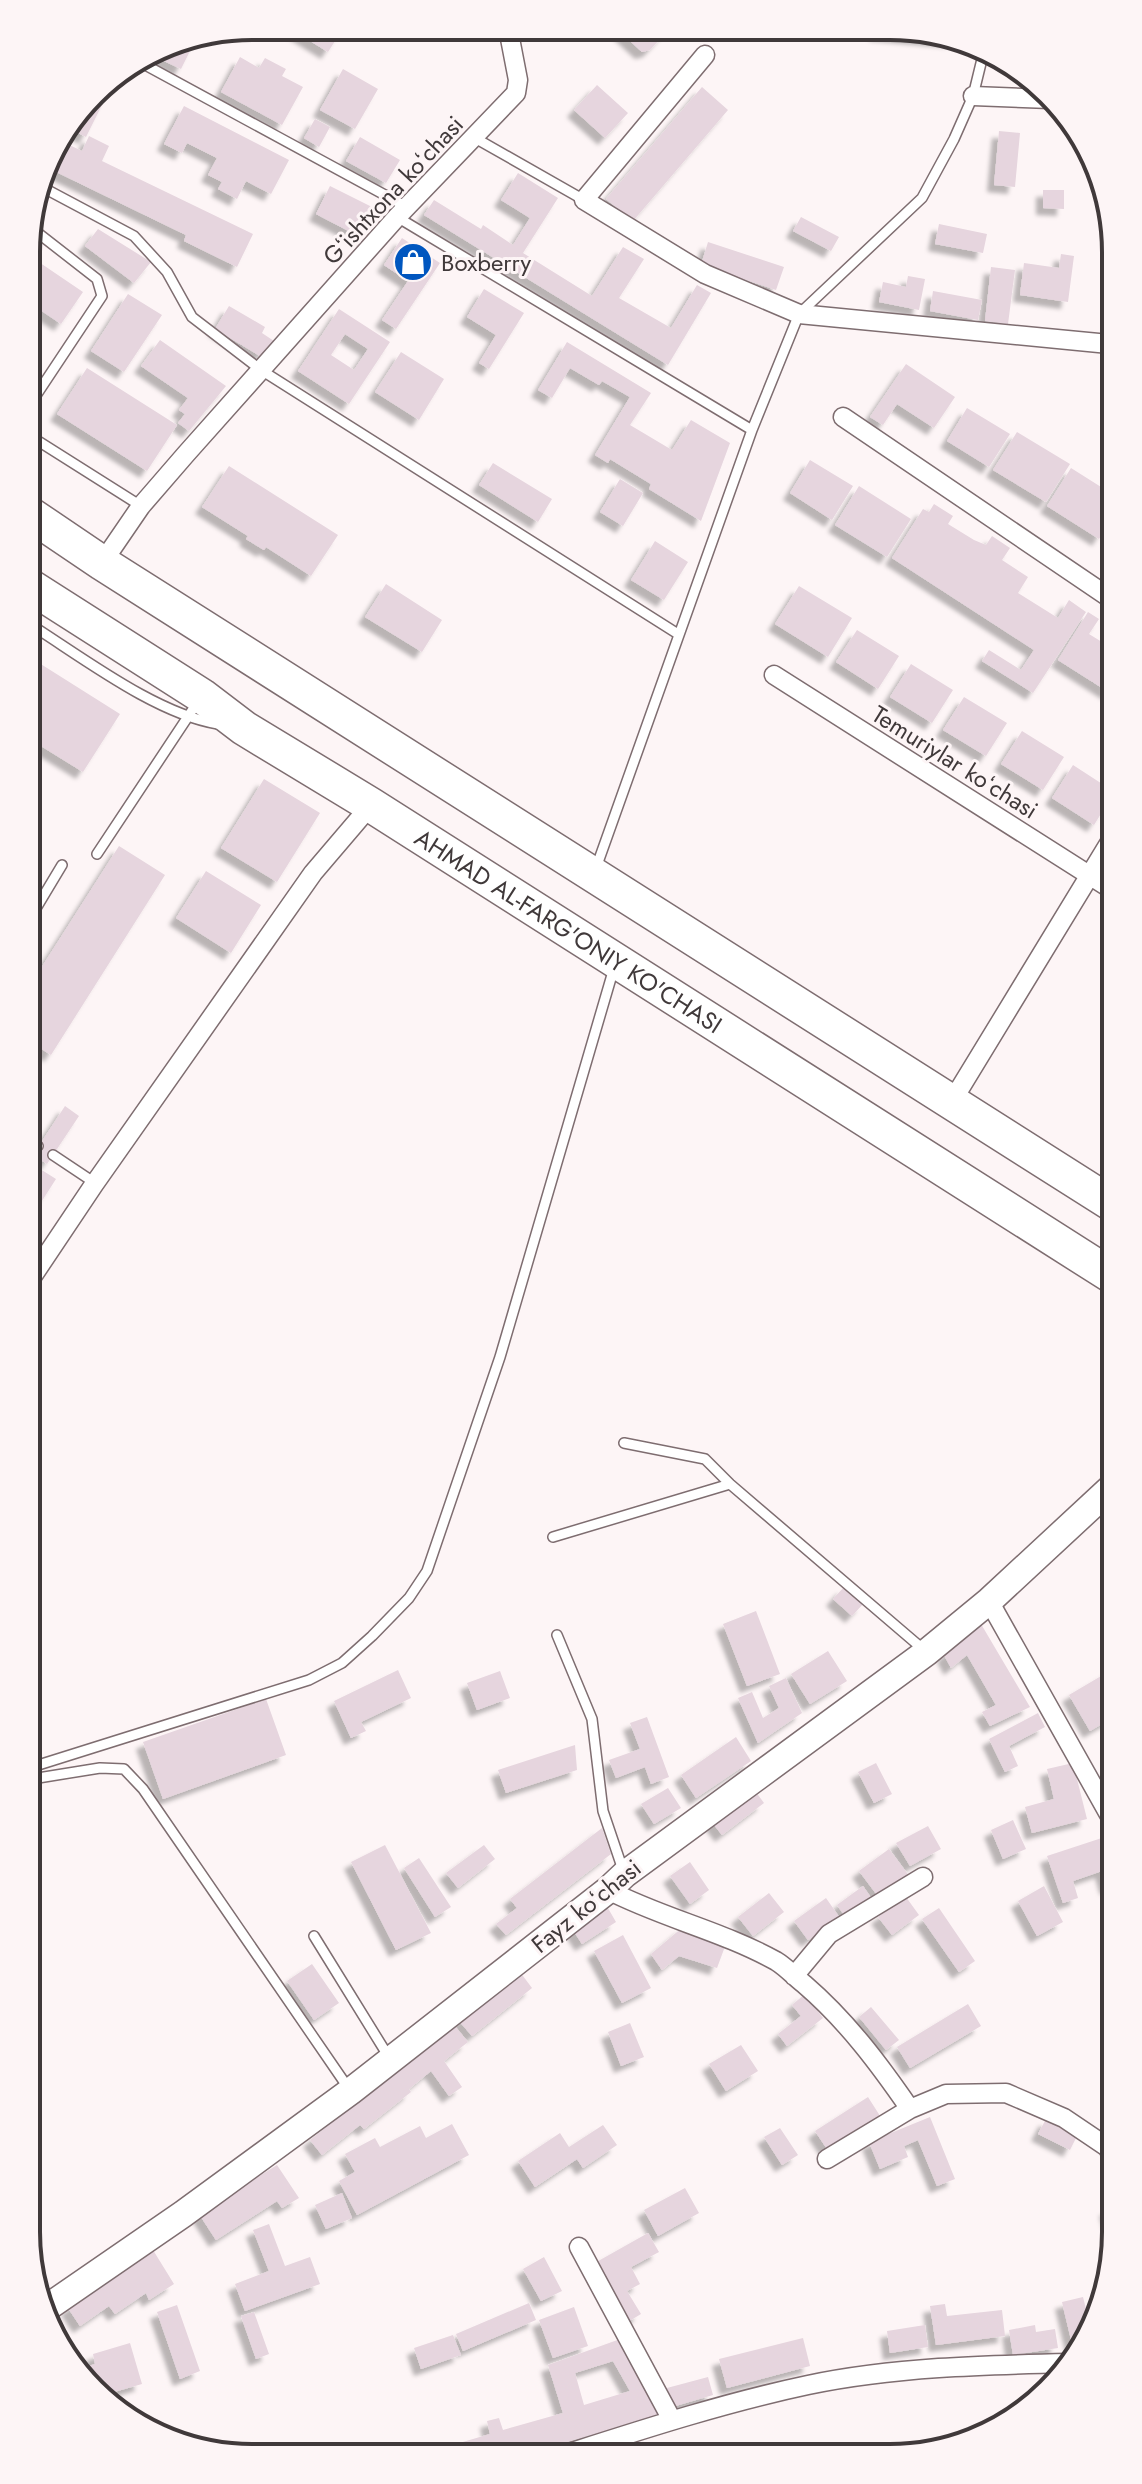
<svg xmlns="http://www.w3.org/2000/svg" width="1142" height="2484" font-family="Jost,sans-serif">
  <defs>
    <filter id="shadow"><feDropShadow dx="-7" dy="7" stdDeviation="2" flood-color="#0004"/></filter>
  </defs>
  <rect width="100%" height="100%" fill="#fdf5f6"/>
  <path fill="#e6d5de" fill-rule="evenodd" filter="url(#shadow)" d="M 286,26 L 318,26 L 344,27 L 328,52 Z
    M 616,28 L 620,28 L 669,29 L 650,50 L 642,52 Z
    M 876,30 L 933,30 L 955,41 L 876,34 Z
    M 197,37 L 181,69 L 149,54 L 166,43 Z
    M 240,57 L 259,68 L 265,58 L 286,69 L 282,76 L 303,87 L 282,125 L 221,92 Z
    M 343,69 L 378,89 L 355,129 L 320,110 Z
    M 597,85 L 628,113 L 605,138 L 574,110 Z
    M 99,87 L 109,91 L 86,137 L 68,128 Z
    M 702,87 L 728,110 L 633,221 L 606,199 Z
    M 184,106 L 289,160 L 271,194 L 246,181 L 237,199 L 218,189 L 222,182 L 208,175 L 217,158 L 187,143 L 182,153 L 164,144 Z
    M 315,119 L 330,127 L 319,147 L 304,138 Z
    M 999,131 L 1020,133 L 1015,187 L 994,185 Z
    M 89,136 L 109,146 L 102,161 L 253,234 L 237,267 L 184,241 L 186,235 L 46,167 L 50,152 L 59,140 L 82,151 Z
    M 360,137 L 400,160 L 386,183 L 346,161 Z
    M 518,173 L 558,198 L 523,253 L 592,296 L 623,247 L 644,259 L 619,298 L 671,328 L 697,285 L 711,293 L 668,365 L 424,215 L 434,200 L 481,229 L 483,225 L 513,245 L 530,218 L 501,200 Z
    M 330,186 L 376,209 L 362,238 L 316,214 Z
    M 1043,190 L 1064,190 L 1064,209 L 1043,208 Z
    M 801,217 L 839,237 L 831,251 L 793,231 Z
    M 939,224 L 987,234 L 983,253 L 935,244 Z
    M 98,229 L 151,262 L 134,283 L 85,246 Z
    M 402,238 L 440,263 L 396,329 L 382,320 L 408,281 L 384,265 Z
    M 708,242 L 784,267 L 776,290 L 701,265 Z
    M 27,254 L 83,292 L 61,324 L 27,301 Z
    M 1061,254 L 1074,256 L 1068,302 L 1020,295 L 1024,263 L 1059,268 Z
    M 991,267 L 1015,270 L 1008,324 L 985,321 Z
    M 908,276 L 925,279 L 919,310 L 879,302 L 883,282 L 906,287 Z
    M 484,289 L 524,313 L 489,369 L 479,363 L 496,335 L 467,317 Z
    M 933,291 L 982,300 L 978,320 L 930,311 Z
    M 128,294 L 162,315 L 124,372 L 91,351 Z
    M 229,306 L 265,327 L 262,333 L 274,341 L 260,356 L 215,329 Z
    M 339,309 L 390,342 L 349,404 L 298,371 ZM 345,334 L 368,349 L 354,370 L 331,355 Z
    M 160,340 L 226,386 L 189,431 L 178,423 L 185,414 L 179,410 L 188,398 L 141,366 Z
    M 567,342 L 651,393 L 630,425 L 672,450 L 691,420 L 730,443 L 701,521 L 649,489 L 651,484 L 610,459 L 608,463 L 595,455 L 630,397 L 602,381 L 599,385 L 570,368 L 552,398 L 538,390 Z
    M 401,352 L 444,379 L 419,420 L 375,392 Z
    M 906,364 L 955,397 L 934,428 L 897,404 L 883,425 L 870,417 Z
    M 87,368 L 177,425 L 147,471 L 57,414 Z
    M 967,408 L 1010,434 L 989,467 L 947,441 Z
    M 1017,432 L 1070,464 L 1046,502 L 993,470 Z
    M 810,460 L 853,486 L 832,520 L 790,493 Z
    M 493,463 L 552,499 L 538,522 L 479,485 Z
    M 229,466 L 338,535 L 311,576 L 266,547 L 264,550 L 246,539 L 248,536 L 202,507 Z
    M 1071,468 L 1109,492 L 1109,523 L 1099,539 L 1047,506 Z
    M 620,479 L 643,493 L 623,526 L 600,512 Z
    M 859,486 L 911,519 L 887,557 L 835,525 Z
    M 934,504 L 953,516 L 948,524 L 974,540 L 986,545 L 992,536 L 1010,548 L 1002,560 L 1028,577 L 1018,593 L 1058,618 L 1069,600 L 1086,612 L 1033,693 L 982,661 L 989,650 L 1021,670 L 1034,650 L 892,558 L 923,509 L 929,512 Z
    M 655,541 L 688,562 L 664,600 L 631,580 Z
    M 386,584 L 442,620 L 422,652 L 365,617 Z
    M 799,586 L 852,618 L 828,657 L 775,624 Z
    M 1088,612 L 1099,619 L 1089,634 L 1110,647 L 1110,693 L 1058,660 Z
    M 857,630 L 899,656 L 878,689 L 836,662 Z
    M 28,656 L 120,714 L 83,772 L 28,738 Z
    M 911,664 L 953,690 L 932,723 L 890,697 Z
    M 964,697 L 1007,723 L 986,756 L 943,730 Z
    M 1022,731 L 1064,757 L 1043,790 L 1001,764 Z
    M 1073,765 L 1110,789 L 1110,799 L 1094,825 L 1052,798 Z
    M 264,779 L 320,813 L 277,882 L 221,848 Z
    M 119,846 L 165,875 L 51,1055 L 29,1041 L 29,987 Z
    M 206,871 L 261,905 L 231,953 L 176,918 Z
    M 65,1106 L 79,1116 L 47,1164 L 33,1155 Z
    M 37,1167 L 56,1179 L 38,1207 L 30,1202 L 30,1178 Z
    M 844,1587 L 863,1604 L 852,1616 L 833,1599 Z
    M 756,1611 L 780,1674 L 747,1686 L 723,1624 Z
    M 981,1624 L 1030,1707 L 990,1726 L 982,1712 L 996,1705 L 967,1655 L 951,1668 L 944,1655 Z
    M 828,1651 L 847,1681 L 810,1704 L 791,1674 Z
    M 1113,1669 L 1114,1717 L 1090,1731 L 1069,1695 Z
    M 398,1670 L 411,1698 L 361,1722 L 366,1731 L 351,1738 L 334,1701 Z
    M 500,1671 L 510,1698 L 477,1710 L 467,1683 Z
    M 786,1678 L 802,1713 L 758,1743 L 738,1698 L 752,1692 L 763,1718 L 779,1708 L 769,1686 Z
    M 266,1699 L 286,1755 L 163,1799 L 143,1742 Z
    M 1038,1713 L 1045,1727 L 1009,1746 L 1018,1766 L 1005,1772 L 989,1739 Z
    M 647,1717 L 669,1777 L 651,1784 L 645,1767 L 616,1778 L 609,1760 L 640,1749 L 630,1723 Z
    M 736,1737 L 751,1761 L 696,1798 L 681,1775 Z
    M 575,1745 L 577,1770 L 506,1793 L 498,1770 Z
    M 876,1763 L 892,1794 L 874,1803 L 858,1772 Z
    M 1073,1763 L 1087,1819 L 1032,1833 L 1025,1807 L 1054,1799 L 1047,1769 Z
    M 668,1788 L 681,1808 L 654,1824 L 641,1804 Z
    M 753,1788 L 764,1803 L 722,1835 L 711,1821 Z
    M 1013,1820 L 1026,1849 L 1003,1859 L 991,1830 Z
    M 928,1826 L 941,1849 L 910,1866 L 896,1843 Z
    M 602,1828 L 611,1854 L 506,1935 L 496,1924 L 517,1908 L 510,1899 Z
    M 1114,1834 L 1114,1885 L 1107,1888 L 1102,1871 L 1073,1881 L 1078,1898 L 1063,1903 L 1047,1856 Z
    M 385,1845 L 431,1933 L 396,1950 L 351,1862 Z
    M 484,1845 L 495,1859 L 458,1888 L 446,1873 Z
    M 889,1849 L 910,1877 L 880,1899 L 859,1871 Z
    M 419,1858 L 451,1907 L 435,1917 L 404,1868 Z
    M 690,1862 L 709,1890 L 690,1904 L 670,1876 Z
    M 863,1886 L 872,1899 L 846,1918 L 837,1905 Z
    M 1044,1886 L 1063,1922 L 1037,1936 L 1018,1901 Z
    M 769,1893 L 784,1912 L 753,1936 L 738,1917 Z
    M 906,1897 L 919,1915 L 892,1935 L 878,1917 Z
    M 826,1898 L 840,1918 L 808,1940 L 794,1921 Z
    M 605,1903 L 616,1922 L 582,1944 L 573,1930 Z
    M 939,1908 L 975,1961 L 959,1972 L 922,1919 Z
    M 683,1927 L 727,1941 L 717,1968 L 679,1956 L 662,1970 L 651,1954 Z
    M 623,1935 L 651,1988 L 622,2003 L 594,1951 Z
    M 312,1964 L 339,2003 L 314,2020 L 287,1981 Z
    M 520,1972 L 532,1988 L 472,2036 L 459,2021 Z
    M 805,1994 L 823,2018 L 787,2046 L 778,2034 L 801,2016 L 792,2005 Z
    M 968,2004 L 981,2026 L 910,2068 L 897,2047 Z
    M 871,2007 L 899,2040 L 886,2050 L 859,2017 Z
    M 630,2023 L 644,2057 L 621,2066 L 608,2032 Z
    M 454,2025 L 468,2042 L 444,2061 L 462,2087 L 449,2096 L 431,2071 L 409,2089 L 411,2092 L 364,2129 L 360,2125 L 322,2155 L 310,2140 Z
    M 741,2045 L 758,2071 L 726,2091 L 709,2064 Z
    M 868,2097 L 882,2119 L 829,2152 L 815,2131 Z
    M 930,2117 L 955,2179 L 937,2186 L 918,2140 L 904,2146 L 908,2157 L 880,2169 L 869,2142 Z
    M 1046,2119 L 1078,2134 L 1070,2150 L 1038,2134 Z
    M 452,2124 L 469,2155 L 357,2215 L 339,2181 L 355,2172 L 345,2154 L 375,2138 L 380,2147 L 420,2126 L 426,2138 Z
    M 603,2125 L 617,2145 L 583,2168 L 577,2159 L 535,2187 L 518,2161 L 560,2133 L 569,2147 Z
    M 780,2128 L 798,2155 L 782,2165 L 764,2137 Z
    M 277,2165 L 299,2198 L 282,2208 L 277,2201 L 216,2240 L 199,2214 Z
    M 685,2188 L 699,2213 L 658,2236 L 644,2210 Z
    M 342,2193 L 352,2218 L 326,2229 L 315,2205 Z
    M 1115,2207 L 1115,2240 L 1106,2209 Z
    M 269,2224 L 285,2266 L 310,2257 L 320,2284 L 245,2311 L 235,2284 L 269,2271 L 253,2230 Z
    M 648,2233 L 659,2252 L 631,2267 L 640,2284 L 627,2291 L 641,2314 L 626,2323 L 593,2264 Z
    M 153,2250 L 174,2284 L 149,2300 L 146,2293 L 115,2314 L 109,2306 L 80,2326 L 68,2308 Z
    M 544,2257 L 562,2291 L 541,2301 L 523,2269 Z
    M 1083,2297 L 1087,2313 L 1101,2309 L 1099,2318 L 1082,2345 L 1073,2348 L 1062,2302 Z
    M 529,2303 L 536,2320 L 463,2351 L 456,2334 Z
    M 945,2304 L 947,2316 L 1002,2310 L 1005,2336 L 936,2345 L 930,2306 Z
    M 177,2305 L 200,2371 L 180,2379 L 157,2312 Z
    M 574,2307 L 588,2346 L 553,2358 L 539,2320 Z
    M 254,2312 L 269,2354 L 256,2359 L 241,2316 Z
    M 925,2325 L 928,2347 L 890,2353 L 887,2331 Z
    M 1035,2325 L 1036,2332 L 1055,2329 L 1058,2348 L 1013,2355 L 1009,2330 Z
    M 453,2335 L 461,2355 L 421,2369 L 414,2348 Z
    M 623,2338 L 660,2415 L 532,2452 L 458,2453 L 456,2444 L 490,2434 L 487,2421 L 499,2418 L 503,2430 L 563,2413 L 548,2365 ZM 613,2361 L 630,2391 L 584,2405 L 575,2373 Z
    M 803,2338 L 810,2366 L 727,2388 L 719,2359 Z
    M 130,2343 L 142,2384 L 100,2396 L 82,2368 L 95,2364 L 93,2354 Z
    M 708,2377 L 713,2395 L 672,2407 L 667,2388 Z"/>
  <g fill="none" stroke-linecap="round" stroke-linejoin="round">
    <defs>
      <path id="lane" d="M 138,61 L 407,207
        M 475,138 L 584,200
        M 40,186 L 134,236 L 167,272 L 192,317 L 261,370 L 678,634
        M 397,217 L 752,430
        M 27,409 L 102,296 L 97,279 L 29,226
        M 27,434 L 141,506
        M 28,623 C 82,657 156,714 218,724
        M 97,854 L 199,700
        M 596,868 L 752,430 L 799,314 L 922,198 L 954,139 L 973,96 L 983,55
        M 29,920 L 62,865
        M 30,1141 L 38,1146
        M 53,1155 L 95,1183
        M 624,1443 L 705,1459 L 730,1484 L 924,1650
        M 553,1537 L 730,1484
        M 557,1635 L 592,1719 L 603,1811 L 623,1870
        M 32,1767 L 309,1680 L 342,1663 L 372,1636 L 409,1598 L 427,1571 L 500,1357 L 614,968
        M 32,1779 L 100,1768 L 124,1769 L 143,1789 L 349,2089
        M 314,1936 L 390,2059"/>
      <path id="street" d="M 705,55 L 584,200 L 705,274 L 799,314 L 1109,344
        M 973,96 L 1050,99
        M 843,417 L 1110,598
        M 102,563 L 141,506 L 186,454 L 397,217 L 516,93 L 518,80 L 508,28
        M 774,675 L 1111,889
        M 951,1103 L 1110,842
        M 30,1280 L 95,1183 L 313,873 L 371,805
        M 989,1601 L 1110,1816
        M 608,1890 C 662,1918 722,1931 776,1961 C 786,1967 795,1977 804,1984 C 847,2021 879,2064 910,2109 L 827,2159
        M 794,1976 L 829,1934 L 923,1877
        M 910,2109 L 946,2094 L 1006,2093 L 1064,2118 L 1107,2147 L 1115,2160
        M 579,2247 L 672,2420
        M 572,2452 C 650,2427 728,2402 808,2385 C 894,2367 984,2365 1071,2363"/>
      <path id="secondary" d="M 45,2309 L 183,2214 L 351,2091 L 608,1890 L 625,1874 L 927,1652 L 989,1601 L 1113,1486"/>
      <g id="highway">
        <path d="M 28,513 L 102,563 L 1112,1204"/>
        <path id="s1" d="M 28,585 L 202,696 L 244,728 L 371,805 L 1112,1276"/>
      </g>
    </defs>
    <use href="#lane" stroke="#7e6d70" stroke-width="12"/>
    <use href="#street" stroke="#7e6d70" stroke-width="21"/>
    <use href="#secondary" stroke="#7e6d70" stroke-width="29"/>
    <use href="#highway" stroke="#7e6d70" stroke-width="37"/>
    <use href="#lane" stroke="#fff" stroke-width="9"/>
    <use href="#street" stroke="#fff" stroke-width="18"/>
    <use href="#secondary" stroke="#fff" stroke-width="26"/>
    <use href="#highway" stroke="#fff" stroke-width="34"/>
  </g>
  <defs>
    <symbol id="shop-disc" viewBox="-11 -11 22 22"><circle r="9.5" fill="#0056bf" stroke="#fdf5f6"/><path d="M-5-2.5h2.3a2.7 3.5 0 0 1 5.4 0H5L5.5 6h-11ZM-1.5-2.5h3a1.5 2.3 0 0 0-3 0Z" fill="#fff"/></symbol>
  </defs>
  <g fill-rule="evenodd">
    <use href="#shop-disc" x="391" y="240" width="44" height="44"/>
  </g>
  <g text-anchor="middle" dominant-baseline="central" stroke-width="6" stroke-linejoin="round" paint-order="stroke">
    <g font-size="24" fill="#40393a" stroke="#fdf5f6">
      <text transform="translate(393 190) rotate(-47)">Gʻishtxona koʻchasi</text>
      <text transform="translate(955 762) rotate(32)">Temuriylar koʻchasi</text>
      <text stroke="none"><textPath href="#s1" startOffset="642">AHMAD AL-FARG'ONIY KO'CHASI</textPath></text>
      <text transform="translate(586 1906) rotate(-39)">Fayz koʻchasi</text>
    </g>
    <g font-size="24" fill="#40393a" stroke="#fdf5f6" text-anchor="start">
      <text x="441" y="262">Boxberry</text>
    </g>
  </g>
  <path d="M0 0H1142V2484H0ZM252 40H890A212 212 0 0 1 1102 252V2232A212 212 0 0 1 890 2444H252A212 212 0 0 1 40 2232V252A212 212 0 0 1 252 40Z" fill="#fdf5f6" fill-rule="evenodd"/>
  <path fill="none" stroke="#40393a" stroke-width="4" d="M252 40H890A212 212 0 0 1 1102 252V2232A212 212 0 0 1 890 2444H252A212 212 0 0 1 40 2232V252A212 212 0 0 1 252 40Z"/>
</svg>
